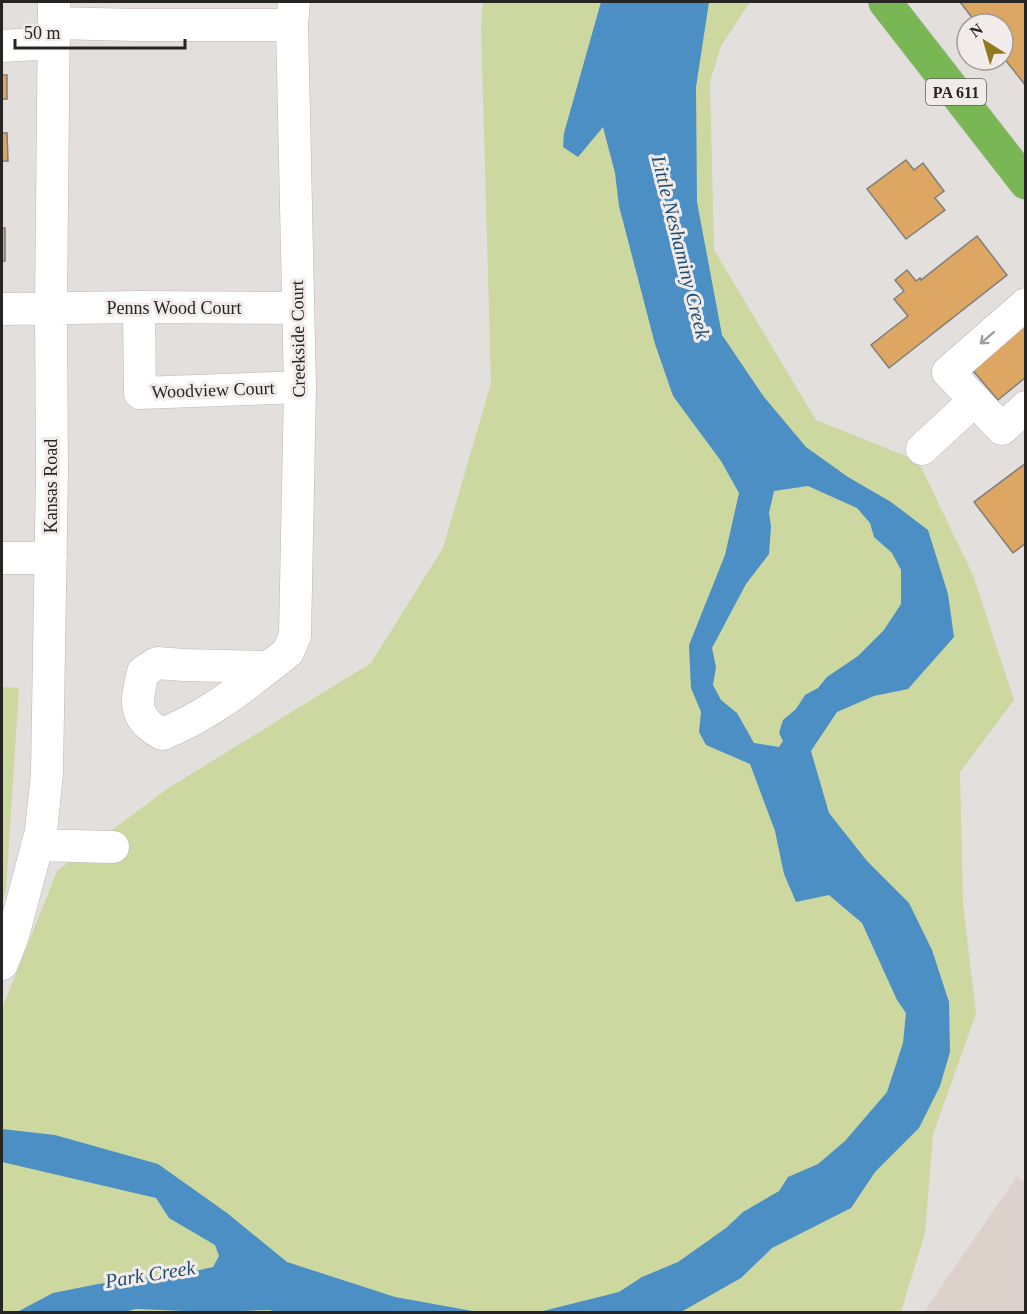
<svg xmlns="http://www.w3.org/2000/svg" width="1027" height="1314" font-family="'Times New Roman',serif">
  <rect width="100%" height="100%" fill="#e3dfdd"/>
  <path fill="#ddd1cc" d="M 1017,1176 L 1025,1182 L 1025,1312 L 924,1312 Z"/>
  <path fill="#ccd8a0" d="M 483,2 L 750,2 L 721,46 L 710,82 L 714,250 L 816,420 L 918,461 L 973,575 L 1014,700 L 960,772 L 963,903 L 976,1014 L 933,1134 L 925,1233 L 901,1312 L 2,1312 L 2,1009 L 57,871 L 167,789 L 371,663 L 443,548 L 491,383 L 481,27 Z
    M 2,687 L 19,688 L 6,890 L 2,903 Z"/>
  <path fill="#4c8fc5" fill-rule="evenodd" d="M 601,2 L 709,2 L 696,87 L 697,202 L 722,335 L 764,397 L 806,447 L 848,477 L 891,502 L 928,530 L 948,594 L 954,637 L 908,689 L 874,696 L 837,712 L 811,751 L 829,813 L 867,861 L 909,903 L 932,950 L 949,1002 L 950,1052 L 940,1086 L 919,1128 L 875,1172 L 851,1208 L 772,1248 L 741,1278 L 681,1312 L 539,1312 L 619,1292 L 642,1277 L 678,1262 L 726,1228 L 743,1212 L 779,1191 L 788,1177 L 818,1164 L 845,1141 L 887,1092 L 903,1043 L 906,1013 L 897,1000 L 862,923 L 829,895 L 796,902 L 784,874 L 775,831 L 750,764 L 706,745 L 699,732 L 701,712 L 691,688 L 689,645 L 725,555 L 739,493 L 721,461 L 673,396 L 655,344 L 619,206 L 615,173 L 603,127 L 578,157 L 563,147 L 564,133 ZM 808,486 L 857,508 L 870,523 L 874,537 L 892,553 L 901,570 L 901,604 L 884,630 L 858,656 L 827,677 L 818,688 L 805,695 L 796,709 L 783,720 L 779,733 L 783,741 L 779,747 L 754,743 L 737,713 L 721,700 L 713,685 L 716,667 L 712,648 L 746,584 L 769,554 L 771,526 L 769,513 L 774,491 Z
    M 2,1129 L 55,1135 L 158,1164 L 227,1213 L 287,1262 L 395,1297 L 478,1312 L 276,1312 L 269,1310 L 209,1312 L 136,1309 L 124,1312 L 17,1312 L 53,1293 L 98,1284 L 182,1274 L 213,1267 L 219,1256 L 215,1245 L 169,1218 L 156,1198 L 2,1162 Z"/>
  <path fill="#dda663" stroke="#807e7b" stroke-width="1.5" d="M 960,2 L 1026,2 L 1026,86 L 1003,57 L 1003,24 L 977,24 Z
    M 2,75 L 7,75 L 7,99 L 2,99 Z
    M 2,133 L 7,133 L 8,161 L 2,161 Z
    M 906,160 L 914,170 L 923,163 L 944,191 L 935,198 L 945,210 L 906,239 L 867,189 Z
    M 2,228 L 5,228 L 5,261 L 2,261 Z
    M 977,236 L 1007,275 L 889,368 L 871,345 L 908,316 L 894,299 L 904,291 L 895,280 L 907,270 L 916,281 L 920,278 L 921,280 Z
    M 1026,312 L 1026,377 L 998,400 L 963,359 Z
    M 1026,463 L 1026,543 L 1013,553 L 974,502 Z"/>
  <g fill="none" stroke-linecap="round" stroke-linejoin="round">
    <defs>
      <path id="minor" d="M 54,23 L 135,25 L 292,25
        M 2,46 L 54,43
        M 1026,304 L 948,372 L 1002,429 L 1026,407
        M 139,307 L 140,393 L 300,387
        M 2,309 L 139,307 L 298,308
        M 922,449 L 975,400
        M 2,558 L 51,558
        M 157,663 L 184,665 L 269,667 C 236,693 201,719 162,734 C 132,718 136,702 143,672 Z
        M 269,667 L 288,652 L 295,636 L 300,387 L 292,25 L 294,2
        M 37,845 L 113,847
        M 2,964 L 13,936 L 41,831 L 47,773 L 52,472 L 51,309 L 54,2"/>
      <path id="highway" d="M 885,2 L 1026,183"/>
    </defs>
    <use href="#minor" stroke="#bbb6b4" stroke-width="33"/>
    <use href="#highway" stroke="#bebebd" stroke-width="34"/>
    <use href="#minor" stroke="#fff" stroke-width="32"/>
    <use href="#highway" stroke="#79b755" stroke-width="33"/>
  </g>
  <defs><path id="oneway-shaft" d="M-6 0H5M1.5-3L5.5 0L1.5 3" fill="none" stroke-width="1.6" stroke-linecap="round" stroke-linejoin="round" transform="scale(1.5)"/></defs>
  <use stroke="#9d9d9c" href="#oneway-shaft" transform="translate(987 338) rotate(139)"/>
  <g text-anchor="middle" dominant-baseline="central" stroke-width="6" stroke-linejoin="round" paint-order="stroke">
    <rect fill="#f1ecea" stroke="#63615f" stroke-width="1.5" x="926" y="79" width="60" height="26" rx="4.5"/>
    <g font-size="16" font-weight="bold" fill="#262524">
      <text x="956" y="92">PA 611</text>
    </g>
    <g font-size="18" fill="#262524" stroke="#f1ecea">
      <text x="174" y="308">Penns Wood Court</text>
      <text transform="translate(298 339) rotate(-91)">Creekside Court</text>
      <text transform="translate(213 390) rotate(-2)">Woodview Court</text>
      <text transform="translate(51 486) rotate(-90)">Kansas Road</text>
    </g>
    <g font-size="20" font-style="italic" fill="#1d4d73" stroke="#f1ecea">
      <text transform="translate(681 247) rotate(76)">Little Neshaminy Creek</text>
      <text transform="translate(150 1274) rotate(-9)">Park Creek</text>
    </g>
  </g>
  <rect width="1027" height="1314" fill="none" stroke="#262524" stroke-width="6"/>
  <g transform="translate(985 42) rotate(323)"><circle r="28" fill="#f1ecea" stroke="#a09c9b" stroke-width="1.5"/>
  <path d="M0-4.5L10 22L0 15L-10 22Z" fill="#92791f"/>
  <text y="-9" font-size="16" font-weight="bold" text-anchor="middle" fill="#262524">N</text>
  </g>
  <path d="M15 39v9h170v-9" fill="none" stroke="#262524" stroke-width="3"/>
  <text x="24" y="39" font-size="18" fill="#262524" stroke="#f1ecea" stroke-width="4.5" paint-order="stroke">50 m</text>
</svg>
